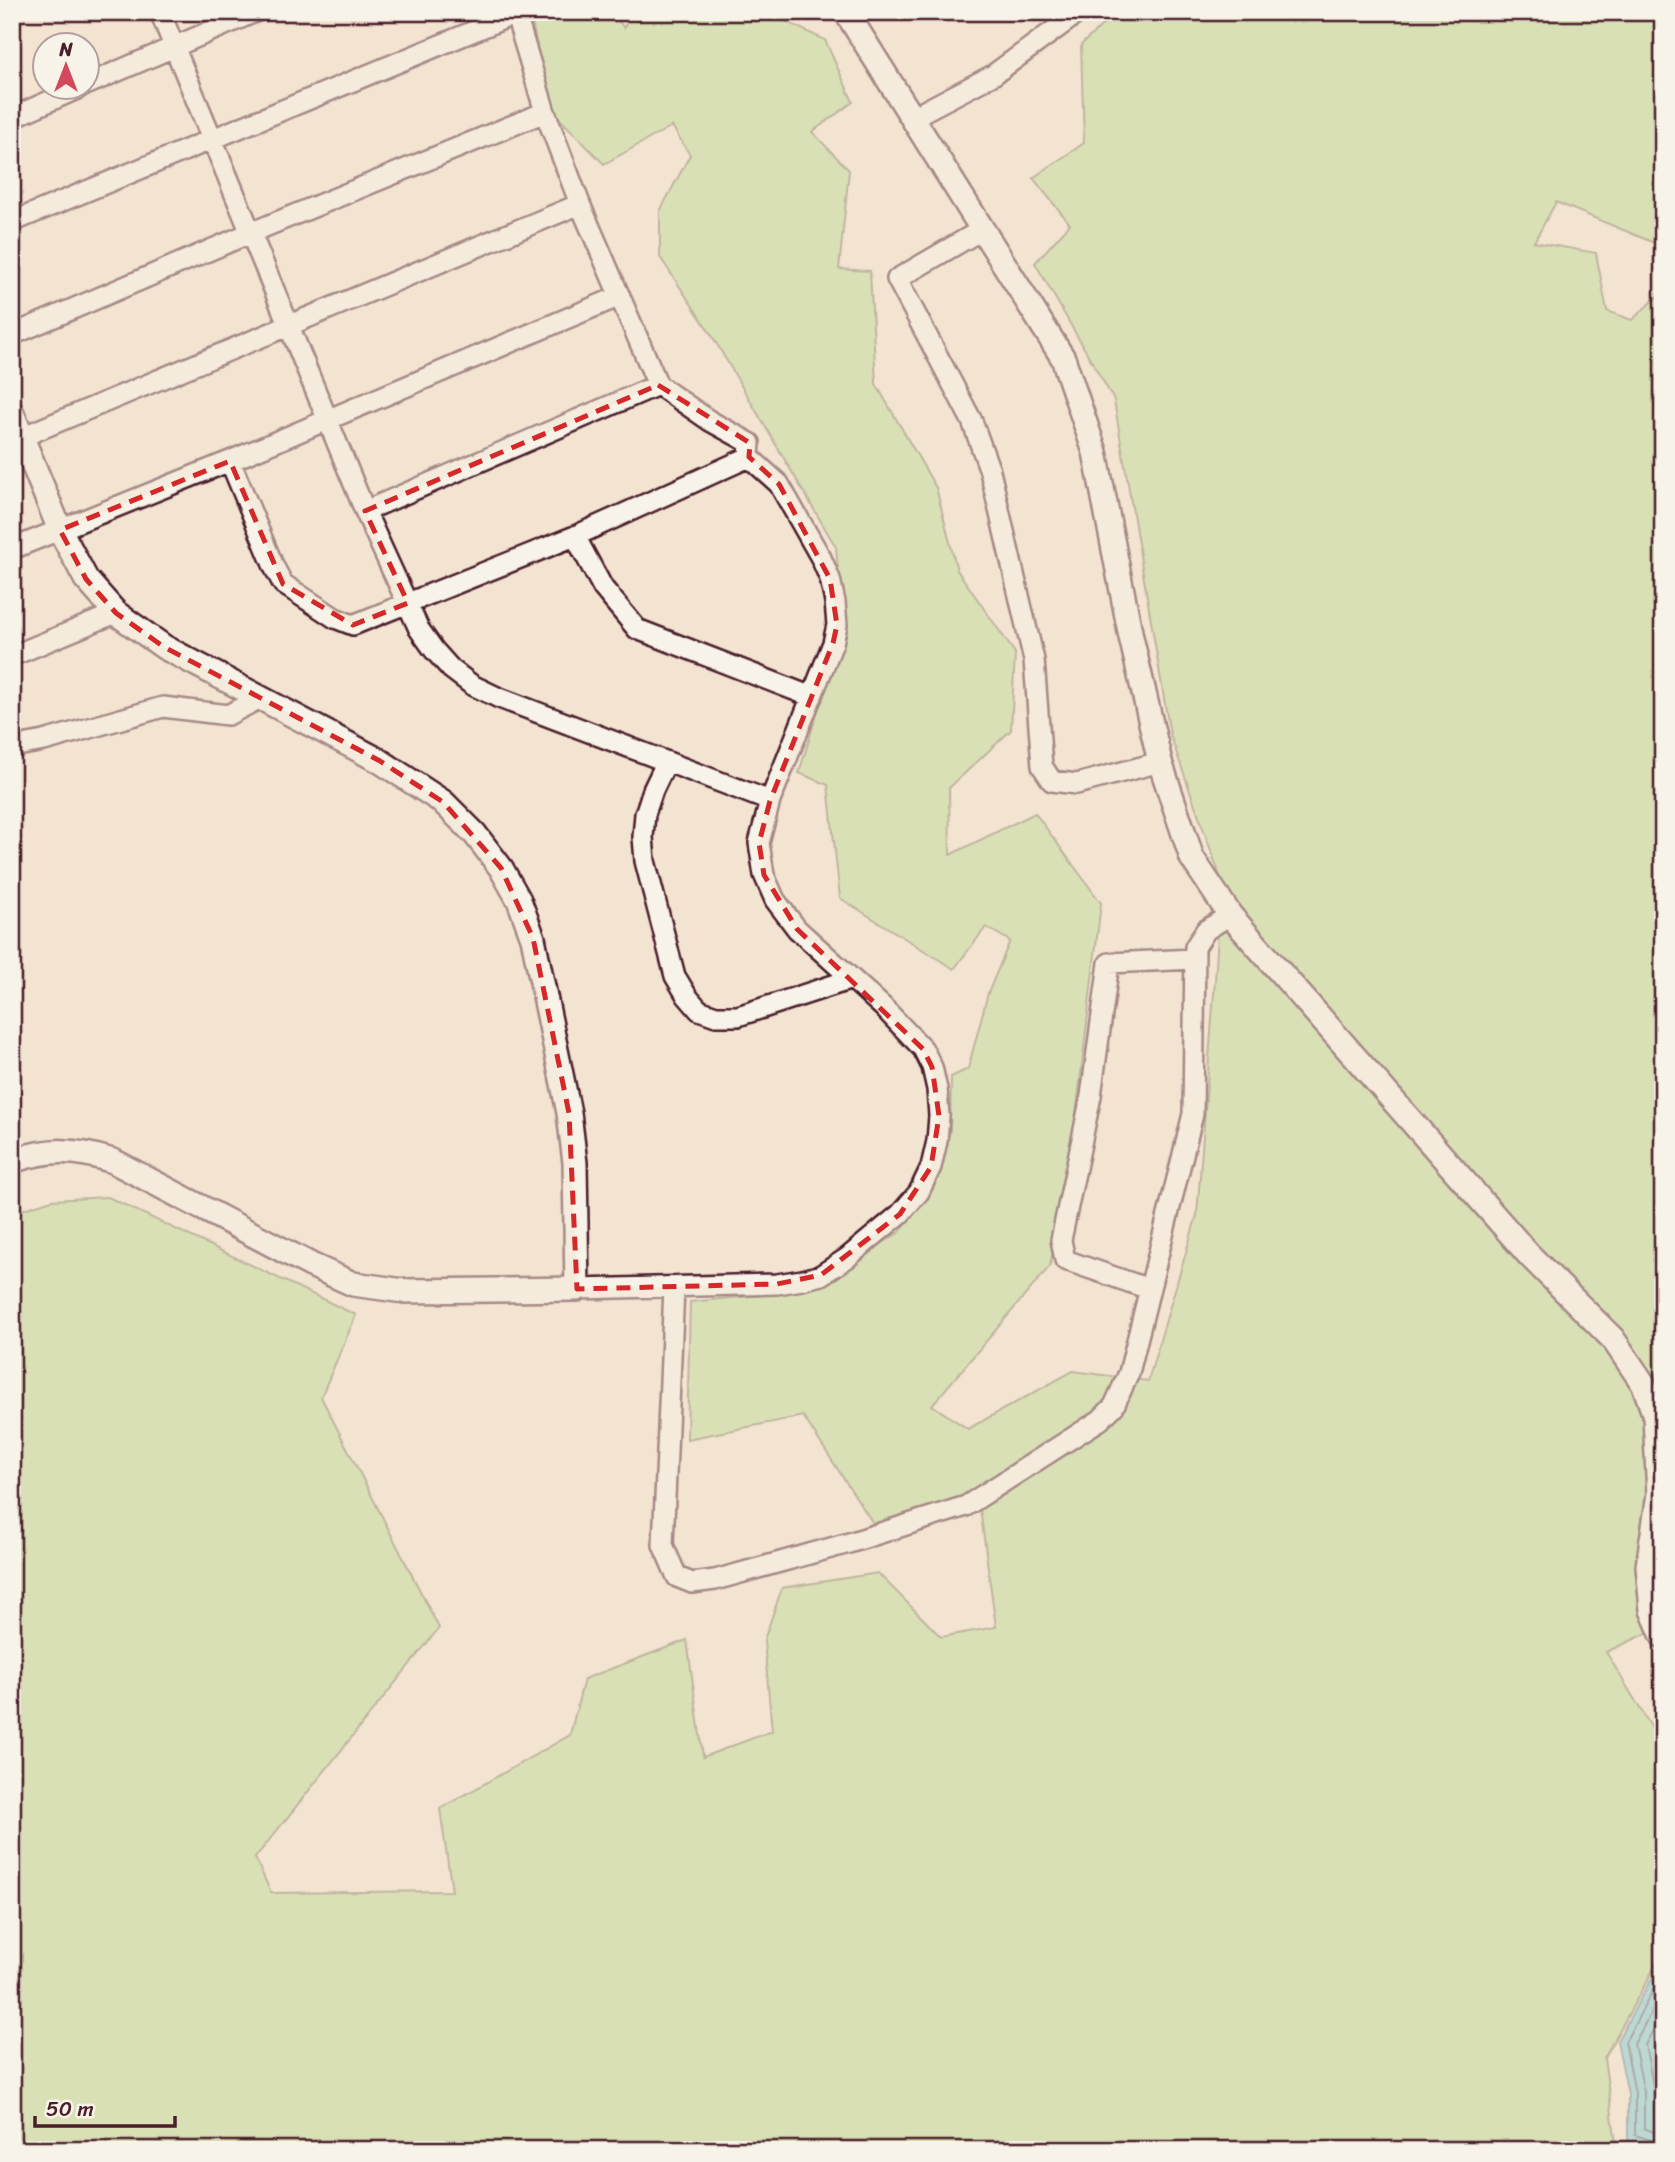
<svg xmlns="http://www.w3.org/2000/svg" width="1675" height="2162" font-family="Sriracha,sans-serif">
  <rect width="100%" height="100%" fill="#f3e3d1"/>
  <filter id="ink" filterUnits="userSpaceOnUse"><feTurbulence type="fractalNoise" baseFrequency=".0143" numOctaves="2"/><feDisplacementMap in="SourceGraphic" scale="14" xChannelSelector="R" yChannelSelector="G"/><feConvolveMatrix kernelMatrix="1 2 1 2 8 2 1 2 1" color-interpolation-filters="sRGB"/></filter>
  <g filter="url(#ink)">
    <path fill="#bbdc95" stroke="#827e60" stroke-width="2" d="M 530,12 L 612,12 L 624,28 L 630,12 L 766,12 L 825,40 L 853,102 L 812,132 L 849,170 L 839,269 L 870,271 L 876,384 L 936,488 L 957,570 L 1015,653 L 1011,730 L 949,788 L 950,855 L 1035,813 L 1101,903 L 1071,1158 L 1050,1266 L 932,1405 L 968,1429 L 1073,1371 L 1148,1381 L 1197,1215 L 1216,967 L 1221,879 L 1170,734 L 1114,400 L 1035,263 L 1070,224 L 1033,178 L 1084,143 L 1081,45 L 1112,16 L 1113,12 L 1663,12 L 1663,239 L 1657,244 L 1556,202 L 1534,242 L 1596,253 L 1607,311 L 1632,320 L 1663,291 L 1663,1626 L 1606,1652 L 1659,1740 L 1663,1765 L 1663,1952 L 1604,2058 L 1617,2150 L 12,2150 L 12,1213 L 52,1200 L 108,1197 L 356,1315 L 321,1397 L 439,1628 L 255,1858 L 271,1893 L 452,1891 L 440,1809 L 570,1735 L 584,1679 L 687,1640 L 703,1757 L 772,1731 L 764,1640 L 782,1588 L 878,1573 L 941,1637 L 996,1627 L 979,1501 L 880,1534 L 803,1416 L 687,1439 L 690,1302 L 791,1292 L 826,1279 L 900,1232 L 930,1188 L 950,1132 L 951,1077 L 968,1069 L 988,993 L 1010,941 L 986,927 L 954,969 L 840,898 L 828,785 L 799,773 L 843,626 L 836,547 L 711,334 L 660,257 L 660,211 L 690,155 L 672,126 L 604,164 L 550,109 Z"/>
    <path fill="#7acad7" stroke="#678692" stroke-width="2" d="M 1663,1958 L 1663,2146 L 1660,2147 L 1631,2144 L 1628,2139 L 1628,2094 L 1617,2041 Z"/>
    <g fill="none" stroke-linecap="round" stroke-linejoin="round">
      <path stroke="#5d6370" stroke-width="2" d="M 1663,1990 L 1634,2044 L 1644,2092 L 1644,2128 L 1663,2136
        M 1663,2012 L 1645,2045 L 1654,2090 L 1654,2118 L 1663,2123
        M 1658,2150 L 1654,2141 L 1635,2135 L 1635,2093 L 1625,2042 L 1663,1972"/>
      <defs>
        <path id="minor" d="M 160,12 L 365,511 L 419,629 L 434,650 L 451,669 L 472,685 L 497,697 L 770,801
          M 515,12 L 545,112 L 580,204 L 658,385 L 710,421 L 750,443 L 749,457 L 779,484 L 821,558 L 830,579 L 835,602 L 837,625 L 833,643 L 770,801 L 759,843 L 764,875 L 775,900 L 797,929 L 883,1007 L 923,1049 L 932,1067 L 937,1089 L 939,1116 L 937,1141 L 931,1167 L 919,1192 L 900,1214 L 847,1258 L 821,1275 L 802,1280 L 777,1284 L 577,1289
          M 88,84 L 255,12
          M 18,115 L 79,88
          M 913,117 L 993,75 L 1079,12
          M 12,222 L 515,14
          M 983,229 L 897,279 L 972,421 L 990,471 L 1034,660 L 1042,766 L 1052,781 L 1077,784 L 1160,762
          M 12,335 L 250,233 L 545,112
          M 12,441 L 580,204
          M 230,461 L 274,567 L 283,584 L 335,618 L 353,625 L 575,536 L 749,457
          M 365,511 L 658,385
          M 575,536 L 603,588 L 637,629 L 812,697
          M 12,549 L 230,461 L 620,296
          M 12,656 L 116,613
          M 12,747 L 44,741 L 163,707 L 228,715 L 260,698
          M 666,763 L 653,790 L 645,814 L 643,837 L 645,861 L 675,976 L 687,996 L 699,1010 L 716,1016 L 738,1016 L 852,979
          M 674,1288 L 663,1545 L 677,1577 L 692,1583 L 715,1580 L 849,1543 L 966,1506 L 1100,1420 L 1114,1406 L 1129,1373 L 1193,1114 L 1195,947 L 1206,930 L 1230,915
          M 1149,1289 L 1065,1260 L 1061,1240 L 1091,1096 L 1109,963 L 1194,959"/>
        <path id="tertiary" d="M 846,12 L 1063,358 L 1095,452 L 1131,637 L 1160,762 L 1192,858 L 1230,915 L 1529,1255 L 1613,1339 L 1644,1385 L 1655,1416 L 1659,1494 L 1648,1566 L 1652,1610 L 1663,1636
          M 12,413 L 60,530 L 86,579 L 116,613 L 164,647 L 380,761 L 443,802 L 475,834 L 501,868 L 519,900 L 533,938 L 569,1113 L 575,1163 L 577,1289 L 404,1291 L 353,1284 L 311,1265 L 113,1161 C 75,1149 50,1148 12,1161"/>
      </defs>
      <use href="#minor" stroke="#4a1f2b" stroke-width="24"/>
      <use href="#tertiary" stroke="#4a1f2b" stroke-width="28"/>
      <use href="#minor" stroke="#f7f3e8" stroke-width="19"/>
      <use href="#tertiary" stroke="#f7f3e8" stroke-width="23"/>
    </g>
  </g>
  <path d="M0 0H1675V2162H0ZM 658,385 L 750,443 L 749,457 L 779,484 L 830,579 L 837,625 L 833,643 L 770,801 L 759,843 L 764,875 L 797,929 L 923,1049 L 932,1067 L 939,1116 L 931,1167 L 900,1214 L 821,1275 L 777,1284 L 577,1289 L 569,1113 L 533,938 L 501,868 L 443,802 L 380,761 L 164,647 L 116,613 L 86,579 L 60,530 L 230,461 L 283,584 L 353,625 L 408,603 L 365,511 Z" fill="#f3e3d1" fill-opacity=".55" fill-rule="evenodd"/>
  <path fill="none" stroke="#d62828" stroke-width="5" stroke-dasharray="14 9" stroke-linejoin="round" d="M 658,385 L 750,443 L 749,457 L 779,484 L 830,579 L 837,625 L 833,643 L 770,801 L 759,843 L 764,875 L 797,929 L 923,1049 L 932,1067 L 939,1116 L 931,1167 L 900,1214 L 821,1275 L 777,1284 L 577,1289 L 569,1113 L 533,938 L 501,868 L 443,802 L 380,761 L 164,647 L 116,613 L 86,579 L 60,530 L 230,461 L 283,584 L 353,625 L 408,603 L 365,511 Z"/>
  <rect width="1675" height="2162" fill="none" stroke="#f7f3e8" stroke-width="42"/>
  <rect x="21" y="21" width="1633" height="2120" fill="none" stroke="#4a1f2b" stroke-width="2.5" filter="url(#ink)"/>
  <g transform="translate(66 66)"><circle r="33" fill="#f7f3e8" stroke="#b29e9c" stroke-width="2"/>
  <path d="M0-5L12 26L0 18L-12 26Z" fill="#d1495b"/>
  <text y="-10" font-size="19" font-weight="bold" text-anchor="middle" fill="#4a1f2b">N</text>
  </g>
  <path d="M35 2116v10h140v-10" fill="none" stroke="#4a1f2b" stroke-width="3.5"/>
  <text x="46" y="2116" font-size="21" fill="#4a1f2b" stroke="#f7f3e8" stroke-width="5" paint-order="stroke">50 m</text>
</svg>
